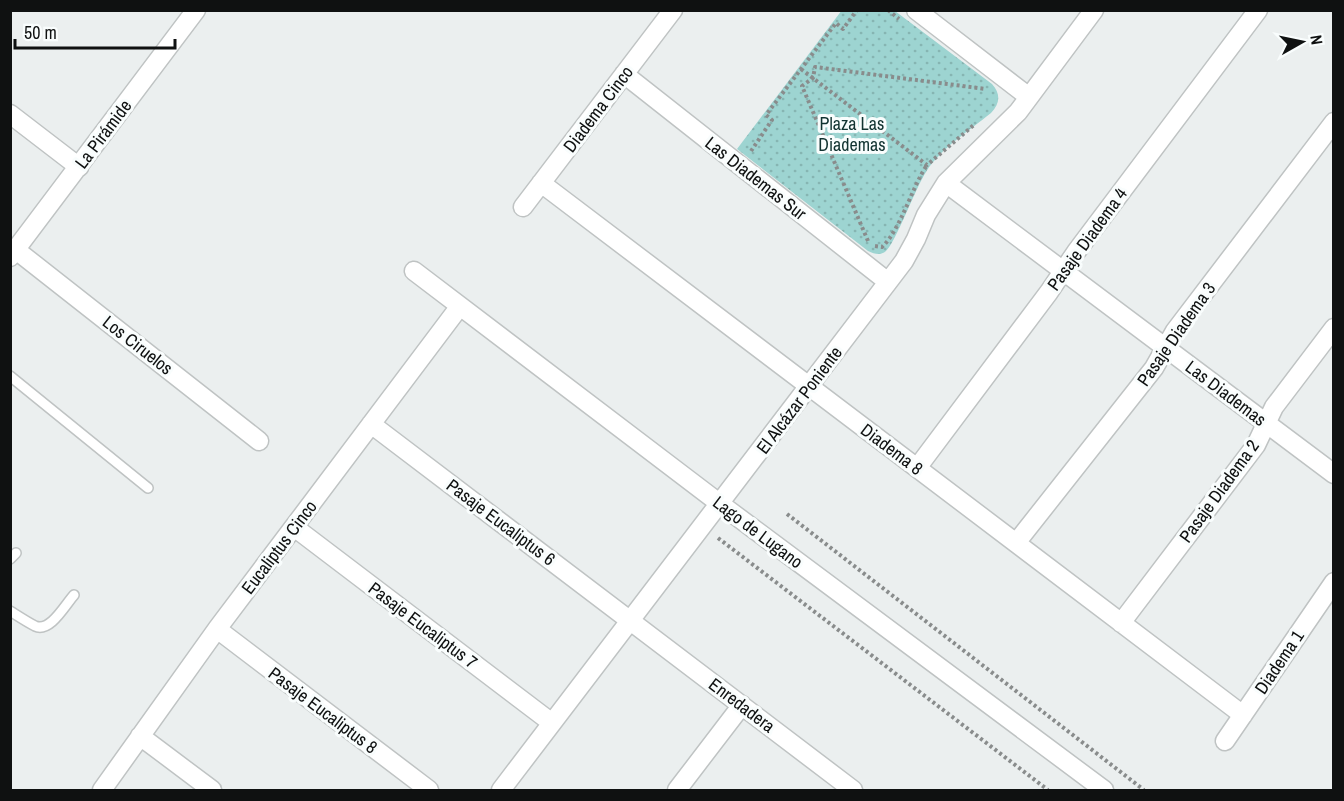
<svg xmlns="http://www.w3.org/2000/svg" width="1344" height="801" font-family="'Archivo Narrow',sans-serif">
  <defs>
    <pattern id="grass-dots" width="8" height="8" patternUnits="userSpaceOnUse" patternTransform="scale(1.5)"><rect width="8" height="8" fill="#9dd4d1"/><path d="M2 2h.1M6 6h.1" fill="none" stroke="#86b5b2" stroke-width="1.8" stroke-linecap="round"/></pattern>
  </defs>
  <rect width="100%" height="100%" fill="#ebefef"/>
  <path fill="url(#grass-dots)" d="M 842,10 L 895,11 L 992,84 C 1001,94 1000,104 991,113 C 969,131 941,148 926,172 C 915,189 896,242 886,251 C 880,256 875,254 868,251 L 737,149 Z"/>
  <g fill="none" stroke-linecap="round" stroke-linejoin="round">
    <defs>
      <path id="lane" d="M 10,376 L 148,488
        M 10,559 L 16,553
        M 10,611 C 18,616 27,622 35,626 C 50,633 65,605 74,595"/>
      <path id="street" d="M 916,10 L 1029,97
        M 624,74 L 888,282
        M 10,114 L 79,167
        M 541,183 L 1243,715
        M 946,183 L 1334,474
        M 523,207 L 673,10
        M 16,250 L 259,441
        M 10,257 L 196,10
        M 414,271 L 719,503 L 1104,790
        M 371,424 L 853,790
        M 917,468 L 1049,292 L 1076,252 L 1258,10
        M 294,527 L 552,723
        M 1016,543 L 1154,368 L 1175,331 L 1334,122
        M 1121,623 L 1256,445 L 1274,407 L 1334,328
        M 217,629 L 429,790
        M 140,736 L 212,790
        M 1225,741 L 1334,582
        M 102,790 L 217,629 L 460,306
        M 501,790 L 904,261 L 916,239 L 926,215 L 946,183 L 1018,112 L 1094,10
        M 677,790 L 742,705"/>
    </defs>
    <use href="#lane" stroke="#bfc3c3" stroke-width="12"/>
    <use href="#street" stroke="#bfc3c3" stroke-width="21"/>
    <path stroke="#898c8c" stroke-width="4" stroke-dasharray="3 3" stroke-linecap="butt" d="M 888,10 L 899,19
      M 801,69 L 927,165 L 975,124
      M 751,151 L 772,120 L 766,115 L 836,23 L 843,29 L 857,10
      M 868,241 L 802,86 L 813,78 L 815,67 L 986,89
      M 875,246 L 882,247 C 901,229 911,189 927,165
      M 787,514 L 1144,790
      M 718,538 L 1048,790"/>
    <use href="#lane" stroke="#fff" stroke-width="9"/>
    <use href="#street" stroke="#fff" stroke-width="18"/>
  </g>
  <g text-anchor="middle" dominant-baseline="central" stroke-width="6" stroke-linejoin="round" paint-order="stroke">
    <g font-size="18" fill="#0f1111" stroke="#f9fdfd">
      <text transform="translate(598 109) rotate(-53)">Diadema Cinco</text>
      <text transform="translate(103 134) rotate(-53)">La Pirámide</text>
      <text transform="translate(756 178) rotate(38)">Las Diademas Sur</text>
      <text transform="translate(1087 239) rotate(-54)">Pasaje Diadema 4</text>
      <text transform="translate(1176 334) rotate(-55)">Pasaje Diadema 3</text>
      <text transform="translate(138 345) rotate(38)">Los Ciruelos</text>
      <text transform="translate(1226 393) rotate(37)">Las Diademas</text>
      <text transform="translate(799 400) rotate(-53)">El Alcázar Poniente</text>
      <text transform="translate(892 449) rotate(37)">Diadema 8</text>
      <text transform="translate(1219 491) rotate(-54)">Pasaje Diadema 2</text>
      <text transform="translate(501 522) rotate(37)">Pasaje Eucaliptus 6</text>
      <text transform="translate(758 532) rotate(37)">Lago de Lugano</text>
      <text transform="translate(279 547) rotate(-53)">Eucaliptus Cinco</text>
      <text transform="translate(423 625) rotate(37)">Pasaje Eucaliptus 7</text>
      <text transform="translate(1279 662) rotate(-56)">Diadema 1</text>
      <text transform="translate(742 705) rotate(37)">Enredadera</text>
      <text transform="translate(323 710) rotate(37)">Pasaje Eucaliptus 8</text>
    </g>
    <g font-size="18" fill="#113331" stroke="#f9fdfd">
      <text x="852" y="123">Plaza Las<tspan x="852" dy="21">Diademas</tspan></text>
    </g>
  </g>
  <rect width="1344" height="801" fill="none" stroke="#0f1111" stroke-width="24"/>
  <g transform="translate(1302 42) rotate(81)" stroke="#f9fdfd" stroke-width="4.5" paint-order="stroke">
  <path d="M0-4.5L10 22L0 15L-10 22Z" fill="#0f1111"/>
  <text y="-9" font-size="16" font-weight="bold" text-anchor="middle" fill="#0f1111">N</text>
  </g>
  <path d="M15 39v9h160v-9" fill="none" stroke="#0f1111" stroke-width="3"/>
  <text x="24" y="39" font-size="18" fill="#0f1111" stroke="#f9fdfd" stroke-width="4.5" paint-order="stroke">50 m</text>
</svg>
